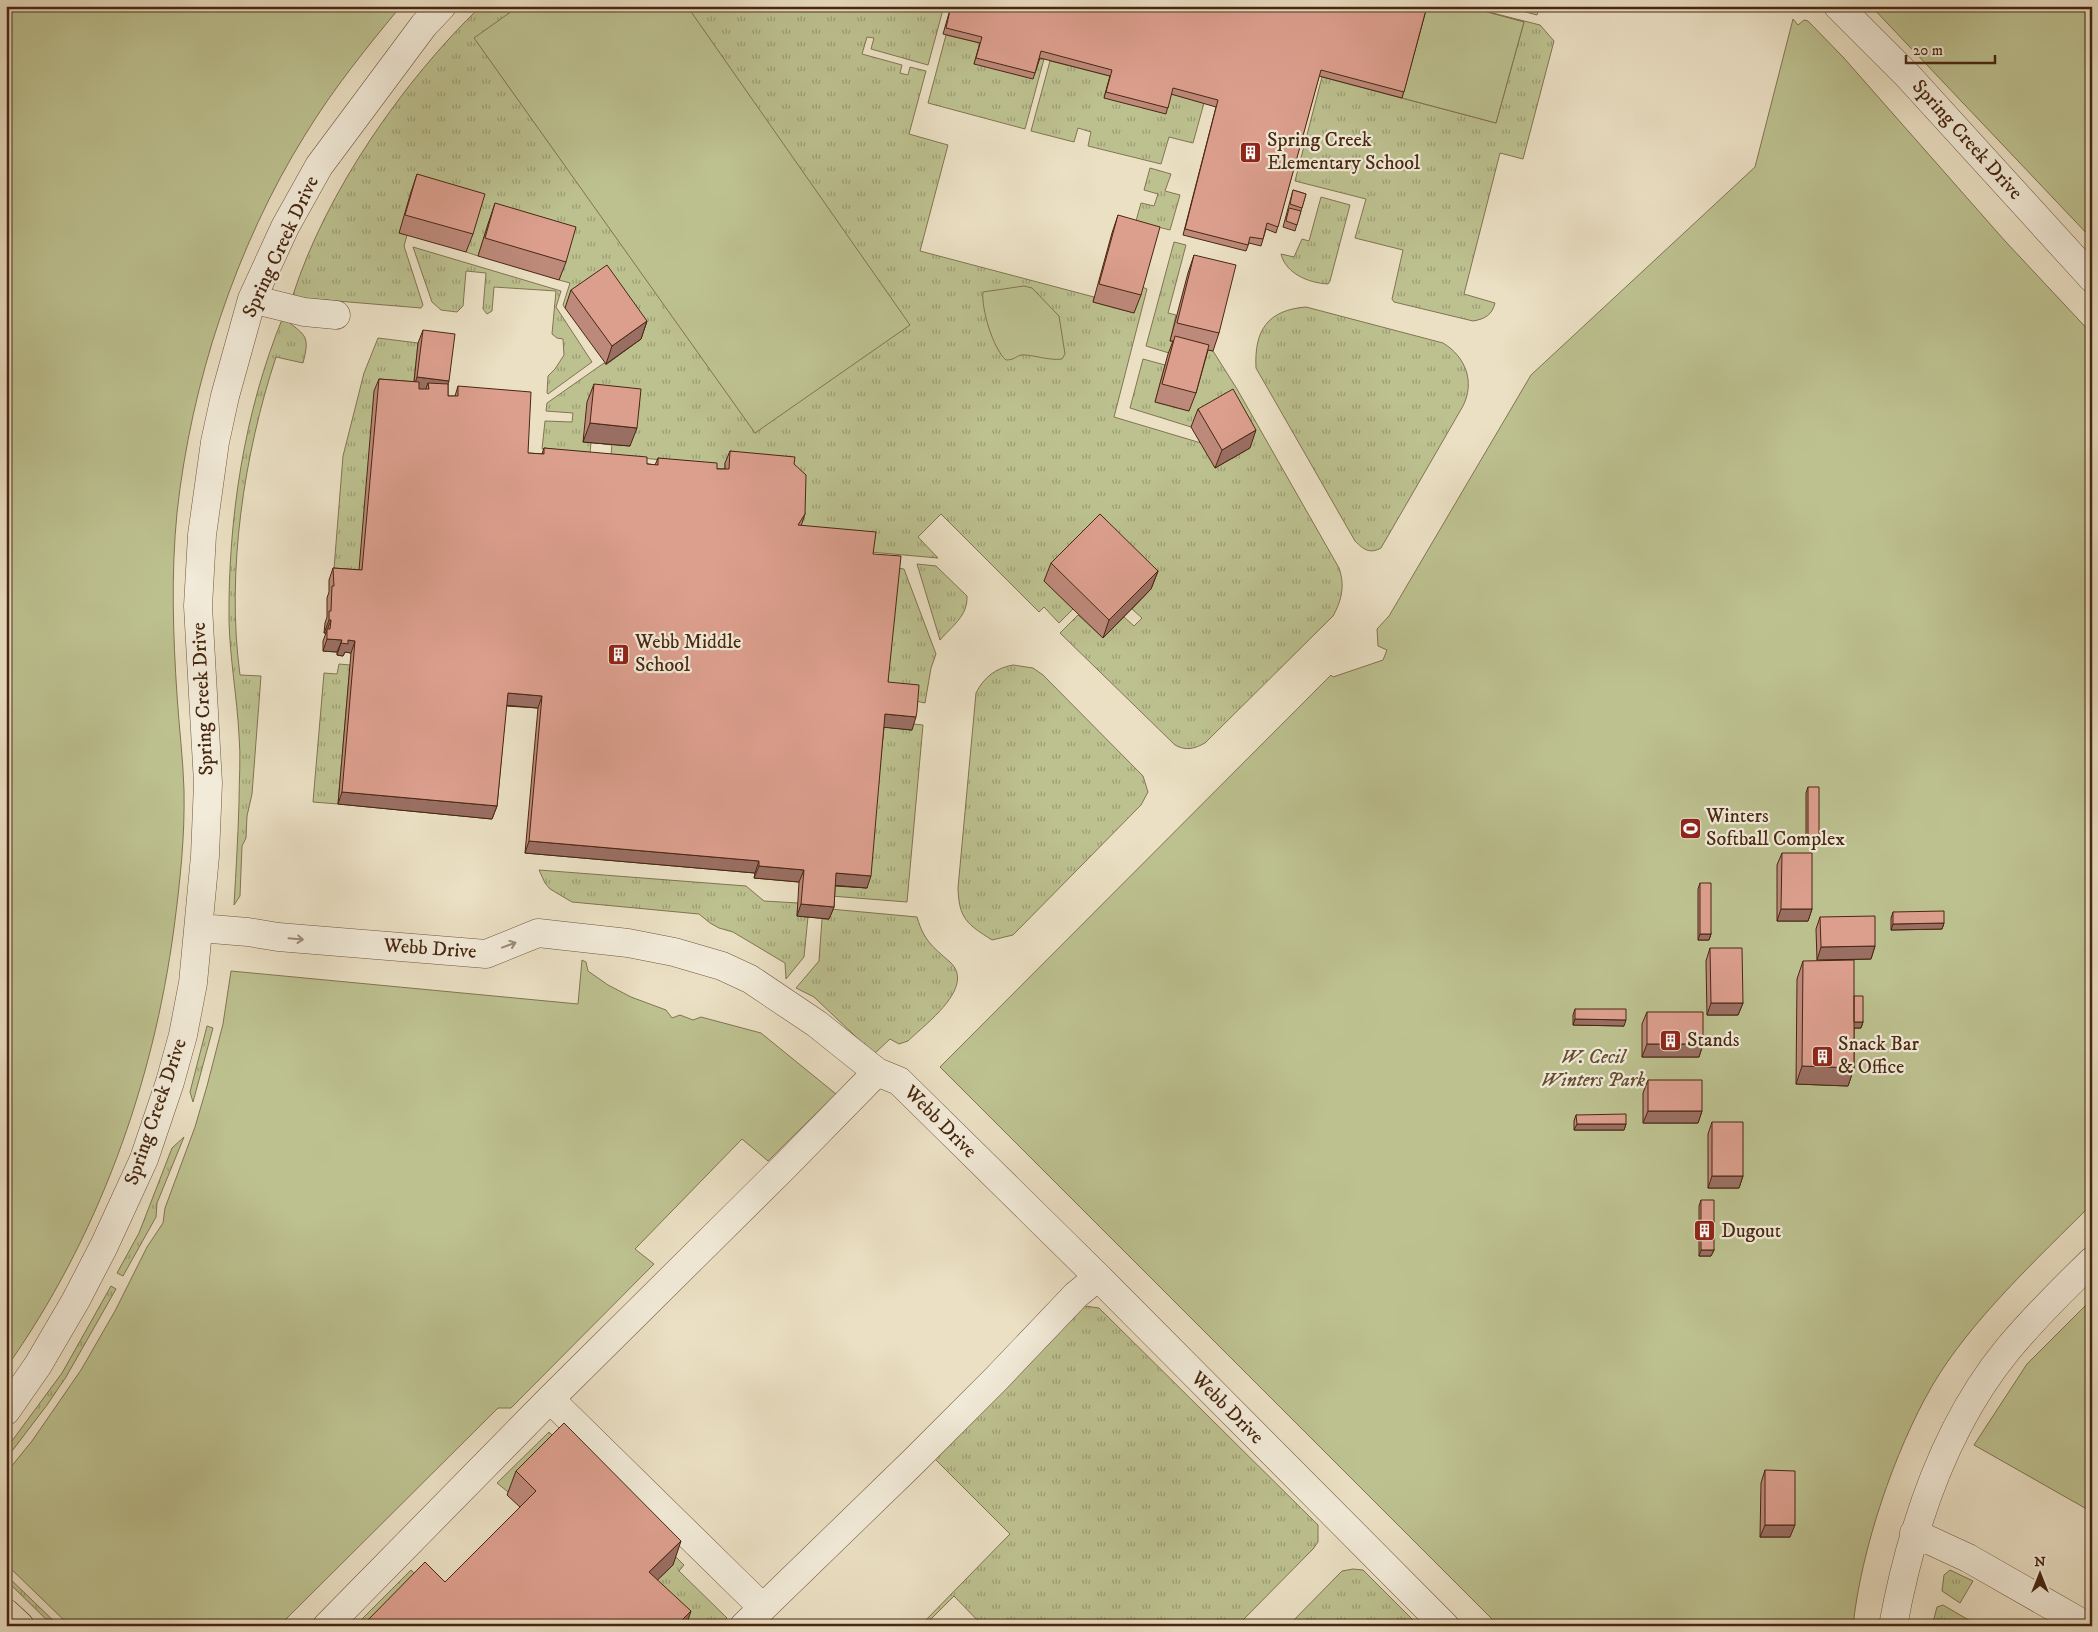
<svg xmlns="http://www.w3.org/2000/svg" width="2098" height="1632" font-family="'IM FELL DW Pica',serif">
  <defs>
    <pattern id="grass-tufts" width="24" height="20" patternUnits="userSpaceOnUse" patternTransform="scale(1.25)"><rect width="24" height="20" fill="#bdc190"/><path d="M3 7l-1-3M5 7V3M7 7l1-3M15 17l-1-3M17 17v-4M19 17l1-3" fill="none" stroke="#9c9d74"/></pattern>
  </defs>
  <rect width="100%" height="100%" fill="#ebe0c4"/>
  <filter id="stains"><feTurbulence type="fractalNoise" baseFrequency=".004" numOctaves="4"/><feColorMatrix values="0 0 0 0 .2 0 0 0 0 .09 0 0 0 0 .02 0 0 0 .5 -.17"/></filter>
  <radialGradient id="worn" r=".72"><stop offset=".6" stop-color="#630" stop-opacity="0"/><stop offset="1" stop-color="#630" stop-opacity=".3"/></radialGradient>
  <path fill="url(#grass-tufts)" stroke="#827450" d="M 481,6 L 944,6 L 928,65 L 871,49 L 874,38 L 867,37 L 862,54 L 902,65 L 900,73 L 908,75 L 910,67 L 926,71 L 909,134 L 948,145 L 920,251 L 1094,297 L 1093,302 L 1134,313 L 1142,287 L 1147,289 L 1114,417 L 1201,443 L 1226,407 L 1191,427 L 1130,408 L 1143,359 L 1165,365 L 1155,402 L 1189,411 L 1202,363 L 1146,346 L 1174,242 L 1186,245 L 1168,313 L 1176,315 L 1170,341 L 1213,351 L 1237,389 L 1339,568 C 1345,585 1342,600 1333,616 L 1205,743 C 1194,749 1186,751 1175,745 L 1060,633 L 1078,615 L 1103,638 L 1124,617 L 1134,626 L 1142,618 L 1132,609 L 1151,589 L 1044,581 L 1073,609 L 1059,623 L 1044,607 L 1039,612 L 941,514 L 918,537 L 938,558 L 870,552 L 794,538 L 725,463 L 724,482 L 714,465 L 611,455 L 612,445 L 583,441 L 591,443 L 590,453 L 542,449 L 545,421 L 572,422 L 573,413 L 546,411 L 547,403 L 604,363 L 606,365 L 641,339 L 600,283 L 565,308 L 563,305 L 570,283 L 559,280 L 569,245 L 489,221 L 478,256 L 466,252 L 478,212 L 399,233 L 407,235 L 404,246 L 423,305 L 421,308 L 301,298 L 293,295 C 326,192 403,81 481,6 Z
    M 1465,6 L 1540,25 L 1554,41 L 1523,159 L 1500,153 L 1464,294 L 1495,303 C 1492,315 1485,319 1473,321 L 1394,302 L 1392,299 L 1403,250 L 1355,238 L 1366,199 L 1295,181 L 1322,77 L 1496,123 L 1524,22 Z
    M 1503,6 L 1540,6 L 1537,15 Z
    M 946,35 L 980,43 L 974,64 L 1044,59 L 1025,129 L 928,103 Z
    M 1050,61 L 1110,76 L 1104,98 L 1171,94 L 1204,103 L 1193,143 L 1169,137 L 1161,164 L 1088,146 L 1091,132 L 1078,128 L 1074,142 L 1031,131 Z
    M 1150,168 L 1171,174 L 1165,191 L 1180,195 L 1170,230 L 1154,226 L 1131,239 L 1141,203 L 1154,206 L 1158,194 L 1144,190 Z
    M 1321,197 L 1350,205 L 1330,281 L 1328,284 C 1309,283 1286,274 1281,254 L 1294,257 L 1302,239 L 1309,241 Z
    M 413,247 L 561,291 L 556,307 L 592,362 L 548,394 L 547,393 L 548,376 L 555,369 L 564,355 L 563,339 L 557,338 L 552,334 L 556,291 L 494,287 L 492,311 L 487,314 L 483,309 L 486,273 L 466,271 L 463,306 L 457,312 L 441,310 L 432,302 Z
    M 1306,307 L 1443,343 C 1466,357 1475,382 1463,406 L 1381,548 C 1370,554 1364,550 1355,541 L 1256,368 C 1254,330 1268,310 1306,307 Z
    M 283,317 C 304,336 311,333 303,363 L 276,357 C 244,454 226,572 240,675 L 261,676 L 252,794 L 247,816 L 246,838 L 242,846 L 240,896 L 234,905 C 236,871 238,837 239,803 C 239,780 241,757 239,735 C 237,697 230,659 229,621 C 228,519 244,412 283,317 Z
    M 378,338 L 418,343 L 413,390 L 358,583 L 333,581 L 343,456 L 364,373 Z
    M 917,564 L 936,566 L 967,596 C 968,616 952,626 940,640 Z
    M 896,568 L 904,569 L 936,654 L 931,668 L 925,703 L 883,694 Z
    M 339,664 L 350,665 L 338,804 L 313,802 L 324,673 L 337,674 Z
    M 1013,665 L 1033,668 L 1043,675 L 1143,776 L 1148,792 L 1141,805 L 1013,935 L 992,940 C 967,924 959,919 958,888 L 976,693 C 984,677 996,668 1013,665 Z
    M 913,724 L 923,725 L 907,902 L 831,896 L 831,885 L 867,888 L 881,727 L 912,729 Z
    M 539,870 L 746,886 L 764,901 L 798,903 L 797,916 L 808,917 L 804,957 L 786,979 L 785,963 L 733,932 L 719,928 L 710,923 L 699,914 L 572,902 L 550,889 L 545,883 Z
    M 830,909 L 917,917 C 924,941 933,947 950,962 C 977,987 924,1025 908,1041 L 899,1044 L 890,1039 L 874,1054 L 814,997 L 796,988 L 819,961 L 822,919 L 829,919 Z
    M 207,1026 L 213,1028 L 193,1102 L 190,1092 Z
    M 184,1137 L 157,1203 L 156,1217 L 123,1276 L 117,1273 L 139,1233 L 172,1148 Z
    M 111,1286 L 116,1289 L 66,1377 L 47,1405 L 6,1459 L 6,1449 L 62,1373 Z
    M 1085,1306 L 1099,1308 L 1318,1525 L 1318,1542 L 1313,1549 L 1237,1626 L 983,1626 L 954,1596 L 924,1626 L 920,1626 L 1010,1534 L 935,1459 Z
    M 549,1432 L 684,1565 L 679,1571 L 727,1618 L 719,1626 L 673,1626 L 497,1483 Z
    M 1353,1569 L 1363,1570 L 1419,1626 L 1288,1626 L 1342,1571 Z
    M 411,1570 L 439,1597 L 436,1606 L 377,1626 L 355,1626 Z
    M 1950,1570 L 1973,1581 L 1960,1603 L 1942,1591 L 1944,1575 Z
    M 6,1575 L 59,1626 L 53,1626 L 6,1580 Z
    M 1943,1605 L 1979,1626 L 1932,1626 L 1937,1607 Z"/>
  <path fill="#bdc190" stroke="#827450" d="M 6,6 L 401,6 C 367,47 333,89 305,135 C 236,246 191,383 177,513 C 171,573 173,635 177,695 C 179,727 183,758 184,790 C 185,837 180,882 174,928 C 153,1085 98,1238 6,1368 Z
    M 519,6 L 687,6 L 910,325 L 755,433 L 474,38 Z
    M 1427,6 L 1465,6 L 1524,22 L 1496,123 L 1402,98 Z
    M 1871,6 L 2092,6 L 2092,239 Z
    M 1793,19 L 1798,25 L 1804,20 L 1808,21 L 1843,57 L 2005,241 L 2092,334 L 2092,1204 C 2038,1258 1970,1321 1932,1386 C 1894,1452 1861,1550 1853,1626 L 1499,1626 L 940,1067 L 1331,675 L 1333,677 L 1383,660 L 1387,650 L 1378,646 L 1377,629 L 1389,616 L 1531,375 L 1755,167 Z
    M 1024,286 L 1032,288 L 1059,316 L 1065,354 L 1062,359 C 1049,361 1031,354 1021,355 C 1015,357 1014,360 1006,360 C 993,349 981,308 983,292 Z
    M 582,960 L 586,962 L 588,971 L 608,985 L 631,997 L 666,1010 L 672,1018 L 680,1015 L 693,1020 L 701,1017 L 761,1033 L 836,1094 L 768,1161 L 742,1139 L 635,1249 L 654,1264 L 511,1408 L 498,1408 L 279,1626 L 70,1626 L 6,1564 L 6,1473 L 32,1441 L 81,1370 L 115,1311 L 147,1247 L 163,1223 L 165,1208 L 195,1127 L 207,1086 L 223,1024 L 231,971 L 578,1004 Z
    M 2092,1299 L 2092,1512 L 1974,1445 L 2027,1364 Z"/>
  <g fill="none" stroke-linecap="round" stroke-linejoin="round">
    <defs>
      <path id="minor" d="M 1838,6 L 1908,76 L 2092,278
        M 252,299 L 304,312 L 336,315
        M 199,928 L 248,932 L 278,937 L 486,954 L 538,933 L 628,943 L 674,952 L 722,966 L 750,979 L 817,1024 L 877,1072 L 899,1081 L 1098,1277 L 1445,1626
        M 550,1399 L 762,1607
        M 6,1411 L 38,1365 L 76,1300 L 104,1246 L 144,1159 L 170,1082 L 183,1035 L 193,983 L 205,856 L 208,783 L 198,606 L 202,535 L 215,442 L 225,396 L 252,299 L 285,227 L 319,166 L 424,25 L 442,6
        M 1914,1533 L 1968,1558 L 2087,1626
        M 327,1626 L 550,1399 L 784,1167 L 877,1072
        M 744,1626 L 914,1461 L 996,1379 L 1076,1295 L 1098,1277
        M 1893,1626 C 1911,1528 1944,1427 2008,1349 C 2034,1318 2063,1289 2092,1261"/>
      <path id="major" d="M 6,1613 L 20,1626"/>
    </defs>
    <use href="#minor" stroke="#71553e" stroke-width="29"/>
    <use href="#major" stroke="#482711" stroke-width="29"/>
    <use href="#minor" stroke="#f2ebd9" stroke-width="28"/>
    <use href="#major" stroke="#ebe0c4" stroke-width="28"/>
  </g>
  <path fill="#bd897a" stroke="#482711" d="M 951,6 L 1427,6 L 1402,98 L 1319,76 L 1276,233 L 1266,229 L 1261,246 L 1249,243 L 1246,251 L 1183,235 L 1216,107 L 1171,94 L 1166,114 L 1104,98 L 1110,76 L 1040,58 L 1033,79 L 974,64 L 980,43 L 943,34 Z
    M 417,174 L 473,234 L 466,252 L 399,233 L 411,192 Z
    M 1293,190 L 1306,194 L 1295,231 L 1283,227 Z
    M 495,203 L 566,262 L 559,280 L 478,256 L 489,221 Z
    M 1118,215 L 1141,295 L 1134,313 L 1093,302 L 1112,233 Z
    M 1194,255 L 1219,333 L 1213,351 L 1208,350 L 1196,393 L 1189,411 L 1155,402 L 1168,354 L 1173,341 L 1170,341 L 1188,273 Z
    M 571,290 L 647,321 L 641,339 L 606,364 L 565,308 Z
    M 423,330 L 448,384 L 448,396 L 455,396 L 458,386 L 528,453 L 542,454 L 544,448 L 655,465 L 658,458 L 717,469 L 725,469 L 725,463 L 730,451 L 794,464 L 805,514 L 801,526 L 873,554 L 888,682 L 912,730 L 884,727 L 867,888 L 835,886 L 834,907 L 829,919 L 797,916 L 799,882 L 754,878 L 755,873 L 525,853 L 538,708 L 506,706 L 497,806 L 492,819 L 338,804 L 351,653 L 345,652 L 343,656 L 337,655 L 337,652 L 323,651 L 323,641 L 326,633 L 324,633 L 325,623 L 327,617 L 327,598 L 329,592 L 329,580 L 333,568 L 359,570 L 374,391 L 379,379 L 414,382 L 418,343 Z
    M 594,384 L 630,446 L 583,442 L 587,402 Z
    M 1198,409 L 1250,448 L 1215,468 L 1191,427 Z
    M 1051,563 L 1158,571 L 1151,589 L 1103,638 L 1044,581 Z
    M 1808,787 L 1819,838 L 1817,844 L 1806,844 L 1806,793 Z
    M 1782,853 L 1812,909 L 1808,921 L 1777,921 L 1777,865 Z
    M 1700,883 L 1711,934 L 1709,940 L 1698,940 L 1698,889 Z
    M 1893,912 L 1944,923 L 1942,929 L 1891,930 L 1891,918 Z
    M 1820,917 L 1875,946 L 1871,959 L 1817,960 L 1816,929 Z
    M 1710,948 L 1743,1003 L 1738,1015 L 1707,1015 L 1706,961 Z
    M 1803,961 L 1854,996 L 1863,1022 L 1861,1028 L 1854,1028 L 1854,1068 L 1848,1086 L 1796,1084 L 1797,979 Z
    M 1575,1009 L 1624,1026 L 1573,1025 L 1573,1015 Z
    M 1647,1012 L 1703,1044 L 1699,1057 L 1642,1057 L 1642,1024 Z
    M 1648,1080 L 1702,1111 L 1698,1123 L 1643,1123 L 1643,1093 Z
    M 1576,1115 L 1626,1124 L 1624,1130 L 1574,1130 L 1574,1121 Z
    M 1712,1122 L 1743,1176 L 1739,1188 L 1708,1188 L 1708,1134 Z
    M 1701,1200 L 1714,1250 L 1711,1256 L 1699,1256 L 1699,1206 Z
    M 1765,1470 L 1790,1537 L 1760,1537 L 1761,1483 Z
    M 516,1471 L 673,1565 L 657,1580 L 445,1582 L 520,1507 L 507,1495 Z"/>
  <path fill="#9a6f63" stroke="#482711" d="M 647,321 L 641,339 L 606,364 L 612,346 Z
    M 417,377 L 449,381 L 445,393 L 429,389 L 428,383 L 425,391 L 413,390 Z
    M 590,423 L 637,428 L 630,446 L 583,442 Z
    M 1256,430 L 1250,448 L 1215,468 L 1222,450 Z
    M 1158,571 L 1151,589 L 1103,638 L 1109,620 Z
    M 329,620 L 331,620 L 326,633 L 324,633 Z
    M 327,639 L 342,640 L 337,652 L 323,651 Z
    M 348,640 L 355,641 L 351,653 L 345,652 L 343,656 L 337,655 L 341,643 Z
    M 508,693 L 542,696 L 538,708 L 503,705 Z
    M 885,714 L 916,717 L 912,730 L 881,727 Z
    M 342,792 L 497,806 L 492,819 L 338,804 Z
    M 1808,838 L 1819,838 L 1817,844 L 1806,844 Z
    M 529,841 L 759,861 L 755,873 L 525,853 Z
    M 759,866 L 804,870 L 799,882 L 754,878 Z
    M 836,873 L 871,876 L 867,888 L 831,885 Z
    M 801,904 L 834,907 L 829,919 L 797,916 Z
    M 1781,909 L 1812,909 L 1808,921 L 1777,921 Z
    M 1944,923 L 1942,929 L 1891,930 L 1893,924 Z
    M 1700,934 L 1711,934 L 1709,940 L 1698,940 Z
    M 1875,946 L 1871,959 L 1817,960 L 1821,947 Z
    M 1711,1003 L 1743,1003 L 1738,1015 L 1707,1015 Z
    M 1575,1019 L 1626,1020 L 1624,1026 L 1573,1025 Z
    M 1850,1022 L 1863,1022 L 1861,1028 L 1848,1028 Z
    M 1647,1044 L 1703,1044 L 1699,1057 L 1642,1057 Z
    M 1802,1066 L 1854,1068 L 1848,1086 L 1796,1084 Z
    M 1648,1111 L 1702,1111 L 1698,1123 L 1643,1123 Z
    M 1577,1124 L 1626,1124 L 1624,1130 L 1574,1130 Z
    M 1712,1176 L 1743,1176 L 1739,1188 L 1708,1188 Z
    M 1701,1250 L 1714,1250 L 1711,1256 L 1699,1256 Z
    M 1765,1525 L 1795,1525 L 1790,1537 L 1760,1537 Z
    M 681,1541 L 673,1565 L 641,1596 L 649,1572 Z
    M 691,1611 L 686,1626 L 676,1626 Z"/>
  <path fill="#dc9f8e" stroke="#482711" d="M 951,6 L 1427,6 L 1404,92 L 1321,70 L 1278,227 L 1267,223 L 1263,239 L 1250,237 L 1248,245 L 1185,229 L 1218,100 L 1173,88 L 1168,108 L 1106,92 L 1112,70 L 1041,51 L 1035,73 L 976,58 L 982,37 L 946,28 Z
    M 417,174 L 485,194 L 473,234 L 405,215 Z
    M 1293,190 L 1306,194 L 1302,208 L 1290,204 Z
    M 495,203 L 576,227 L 566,262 L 485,238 Z
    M 1289,208 L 1301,211 L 1297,225 L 1286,221 Z
    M 1118,215 L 1160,227 L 1141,295 L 1099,284 Z
    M 1194,255 L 1236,265 L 1219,333 L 1177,323 Z
    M 607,265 L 647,321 L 612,346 L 571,290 Z
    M 423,330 L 455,334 L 449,381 L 417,377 Z
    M 1175,336 L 1209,345 L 1196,393 L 1162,384 Z
    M 379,379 L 419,382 L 419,389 L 429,389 L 428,383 L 448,384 L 448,396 L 458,396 L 458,386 L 531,392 L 528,453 L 544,454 L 544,448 L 647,457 L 647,464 L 658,465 L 658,458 L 717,463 L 717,469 L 729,469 L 730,451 L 795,457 L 794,464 L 806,475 L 805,514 L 798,525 L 876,532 L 873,554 L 901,556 L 888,682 L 919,685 L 917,711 L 916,717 L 885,714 L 871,876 L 836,873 L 834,907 L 801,904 L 804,870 L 759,866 L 759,861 L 529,841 L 542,696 L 508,693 L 497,806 L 342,792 L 355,641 L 348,640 L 348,644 L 341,643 L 342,640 L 327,639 L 327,629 L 330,629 L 331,620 L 329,620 L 329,611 L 331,611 L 332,586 L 334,586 L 333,568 L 362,570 Z
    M 594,384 L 641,389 L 637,428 L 590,423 Z
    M 1233,389 L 1256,430 L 1222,450 L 1198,409 Z
    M 1100,514 L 1158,571 L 1109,620 L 1051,563 Z
    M 1808,787 L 1819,787 L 1819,838 L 1808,838 Z
    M 1782,853 L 1812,853 L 1812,909 L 1781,909 Z
    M 1700,883 L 1711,883 L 1711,934 L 1700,934 Z
    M 1944,911 L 1944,923 L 1893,924 L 1893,912 Z
    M 1875,916 L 1875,946 L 1821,947 L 1820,917 Z
    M 1710,948 L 1742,948 L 1743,1003 L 1711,1003 Z
    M 1854,960 L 1854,1068 L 1802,1066 L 1803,961 Z
    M 1854,996 L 1863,996 L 1863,1022 L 1854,1022 Z
    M 1575,1009 L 1626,1009 L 1626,1020 L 1575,1019 Z
    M 1647,1012 L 1703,1012 L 1703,1044 L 1647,1044 Z
    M 1648,1080 L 1702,1080 L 1702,1111 L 1648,1111 Z
    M 1626,1114 L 1626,1124 L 1577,1124 L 1576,1115 Z
    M 1712,1122 L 1743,1122 L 1743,1176 L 1712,1176 Z
    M 1701,1200 L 1714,1200 L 1714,1250 L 1701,1250 Z
    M 564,1423 L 681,1541 L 649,1572 L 691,1611 L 676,1626 L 362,1626 L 425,1562 L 445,1582 L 536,1491 L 516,1471 Z
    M 1765,1470 L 1795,1471 L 1795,1525 L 1765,1525 Z"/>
  <defs><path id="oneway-shaft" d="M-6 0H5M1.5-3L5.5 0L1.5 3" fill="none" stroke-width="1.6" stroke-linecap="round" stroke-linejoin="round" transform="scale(1.25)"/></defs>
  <g stroke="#9d8975">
    <use href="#oneway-shaft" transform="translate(296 939) rotate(5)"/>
    <use href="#oneway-shaft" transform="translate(509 945) rotate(-20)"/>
  </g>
  <defs>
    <symbol id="building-square" viewBox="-11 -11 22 22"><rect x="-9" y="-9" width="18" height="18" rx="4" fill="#8f2418" stroke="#f2ebd9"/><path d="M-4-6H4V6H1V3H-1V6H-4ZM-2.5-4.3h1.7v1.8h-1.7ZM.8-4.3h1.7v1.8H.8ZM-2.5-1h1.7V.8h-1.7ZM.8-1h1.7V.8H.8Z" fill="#fff"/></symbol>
    <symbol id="stadium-square" viewBox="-11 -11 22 22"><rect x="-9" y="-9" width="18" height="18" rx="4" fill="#8f2418" stroke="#f2ebd9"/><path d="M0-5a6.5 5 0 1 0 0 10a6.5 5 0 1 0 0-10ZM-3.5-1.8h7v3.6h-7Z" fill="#fff"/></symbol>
  </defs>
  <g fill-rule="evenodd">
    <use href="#building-square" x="1238" y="140" width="25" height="25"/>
    <use href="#building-square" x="606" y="642" width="25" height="25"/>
    <use href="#stadium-square" x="1678" y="816" width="25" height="25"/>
    <use href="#building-square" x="1658" y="1028" width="25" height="25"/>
    <use href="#building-square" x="1810" y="1044" width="25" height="25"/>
    <use href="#building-square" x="1692" y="1218" width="25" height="25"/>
  </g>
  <g text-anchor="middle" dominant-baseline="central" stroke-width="4.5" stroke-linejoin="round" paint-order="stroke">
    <g font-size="20" fill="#482711" stroke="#f2ebd9" text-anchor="start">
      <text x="1267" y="140">Spring Creek<tspan x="1267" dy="23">Elementary School</tspan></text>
      <text x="635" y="642">Webb Middle<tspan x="635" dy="23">School</tspan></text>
      <text x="1706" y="816">Winters<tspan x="1706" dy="23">Softball Complex</tspan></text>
      <text x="1687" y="1040">Stands</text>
      <text x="1838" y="1044">Snack Bar<tspan x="1838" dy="23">&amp; Office</tspan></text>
      <text x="1721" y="1231">Dugout</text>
    </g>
    <g font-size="20" fill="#482711" stroke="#f2ebd9">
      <text transform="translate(1967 140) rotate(48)">Spring Creek Drive</text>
      <text transform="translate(281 247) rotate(-65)">Spring Creek Drive</text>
      <text transform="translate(203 699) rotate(-93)">Spring Creek Drive</text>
      <text transform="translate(430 949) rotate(4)">Webb Drive</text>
      <text transform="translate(156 1112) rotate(-71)">Spring Creek Drive</text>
      <text transform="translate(940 1122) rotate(45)">Webb Drive</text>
      <text transform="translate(1227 1408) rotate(45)">Webb Drive</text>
    </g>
    <g font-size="20" font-style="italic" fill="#654e31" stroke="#f2ebd9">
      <text x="1593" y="1057">W. Cecil<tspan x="1593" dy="23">Winters Park</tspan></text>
    </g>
  </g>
  <rect width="2098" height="1632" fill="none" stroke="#ebe0c4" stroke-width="25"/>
  <rect x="8" y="8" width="2083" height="1617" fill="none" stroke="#482711" stroke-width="2.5"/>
  <rect x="12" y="12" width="2073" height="1607" fill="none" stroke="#482711"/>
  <g transform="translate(2040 1574)" stroke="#f2ebd9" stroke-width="4" paint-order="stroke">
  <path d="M0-4L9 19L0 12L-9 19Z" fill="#482711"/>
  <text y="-8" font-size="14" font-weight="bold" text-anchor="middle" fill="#482711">N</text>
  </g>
  <path d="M1906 55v8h89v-8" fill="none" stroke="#482711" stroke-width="2.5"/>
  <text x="1913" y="55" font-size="15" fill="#482711" stroke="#f2ebd9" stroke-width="4" paint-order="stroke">20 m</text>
  <rect width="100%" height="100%" filter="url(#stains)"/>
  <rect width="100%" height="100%" fill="url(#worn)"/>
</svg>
